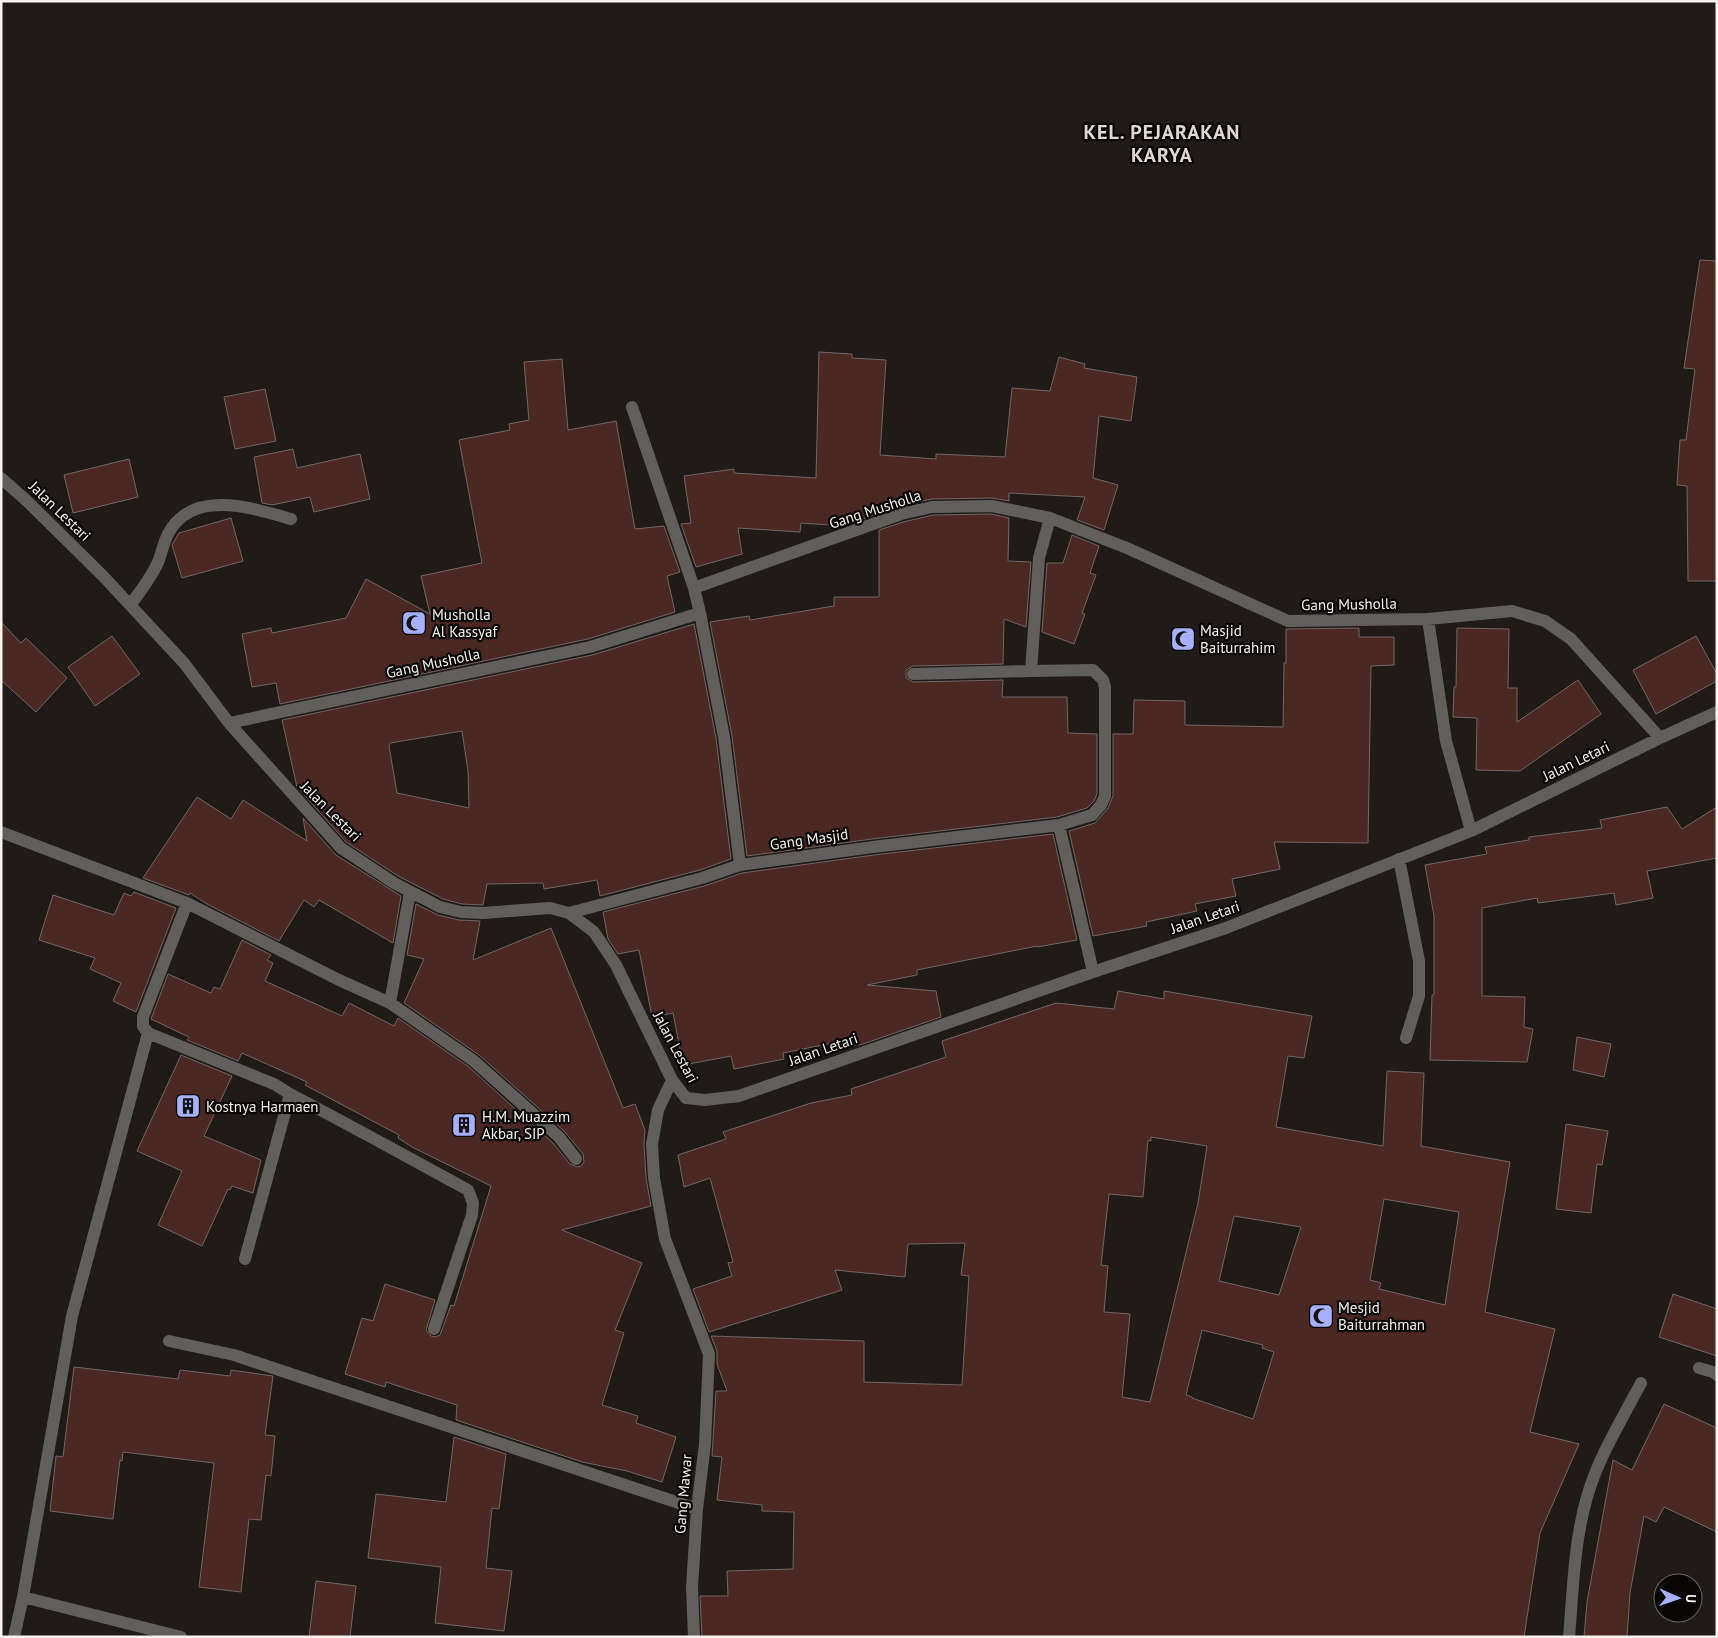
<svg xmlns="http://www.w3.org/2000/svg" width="1718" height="1638" font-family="'PT Sans',sans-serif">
  <rect width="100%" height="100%" fill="#201b18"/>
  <path fill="#4c2825" stroke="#6e6665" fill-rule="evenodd" d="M 1700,260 L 1717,261 L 1717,581 L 1688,581 L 1687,486 L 1677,485 L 1680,440 L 1686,440 L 1695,369 L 1684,368 Z
    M 819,352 L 852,354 L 852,358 L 886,360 L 880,455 L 936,459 L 936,454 L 1005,457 L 1012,388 L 1050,391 L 1059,357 L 1085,364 L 1084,368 L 1137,377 L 1131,421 L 1099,416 L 1093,478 L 1118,485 L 1104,530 L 1077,520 L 1085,497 L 1009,493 L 1009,501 L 992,498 L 932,499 L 898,506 L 844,526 L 801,523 L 800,532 L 738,528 L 742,554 L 696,567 L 681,524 L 691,523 L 684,476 L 734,469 L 734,473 L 816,478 Z
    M 562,359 L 568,430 L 616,421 L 635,529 L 664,526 L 680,572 L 667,576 L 675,612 L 588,639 L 280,704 L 276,683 L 252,687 L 242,634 L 271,628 L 272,633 L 346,618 L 366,579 L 430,614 L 421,576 L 482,563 L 459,440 L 510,430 L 509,424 L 529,420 L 524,362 Z
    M 265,389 L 276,441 L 235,449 L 224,397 Z
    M 293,449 L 297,468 L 360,454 L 370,499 L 314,512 L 310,497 L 272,505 L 262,503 L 254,457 Z
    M 129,459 L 138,497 L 73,513 L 64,475 Z
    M 991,514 L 1009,518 L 1008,561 L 1031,562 L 1026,627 L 1004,619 L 1003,664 L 913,666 L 906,670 L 906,678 L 913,682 L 1003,680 L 1002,697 L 1067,697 L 1068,733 L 1097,734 L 1097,794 L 1094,801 L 1087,808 L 1057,817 L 872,839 L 747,856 L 732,736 L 710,622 L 749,616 L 750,620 L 834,606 L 834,597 L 879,597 L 879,530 L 903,522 L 933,515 Z
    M 231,518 L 243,561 L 182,578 L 172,545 L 179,533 Z
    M 1072,535 L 1099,546 L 1090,573 L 1096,575 L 1082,613 L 1085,614 L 1074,644 L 1042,632 L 1047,563 L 1063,563 Z
    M 1,622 L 21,643 L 26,638 L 67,678 L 36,712 L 1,680 Z
    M 694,624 L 716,738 L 731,859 L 700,870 L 600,896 L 597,880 L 544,889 L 543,883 L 487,884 L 483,905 L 462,904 L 443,899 L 398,876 L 346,842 L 297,787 L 282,720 L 592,655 ZM 462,731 L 468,771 L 469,808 L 397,793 L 389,746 L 390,743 Z
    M 1359,628 L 1359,637 L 1394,637 L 1394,665 L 1371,666 L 1368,843 L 1274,842 L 1280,869 L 1232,879 L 1236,896 L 1195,904 L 1197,911 L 1146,922 L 1147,926 L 1093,936 L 1069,831 L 1095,823 L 1108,808 L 1113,796 L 1113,734 L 1133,734 L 1134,700 L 1185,701 L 1185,725 L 1283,727 L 1284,663 L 1286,663 L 1286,629 Z
    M 1457,628 L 1509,629 L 1508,688 L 1517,688 L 1517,722 L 1578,680 L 1601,714 L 1520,771 L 1476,770 L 1477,718 L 1453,717 L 1454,687 L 1456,687 Z
    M 112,636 L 140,674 L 95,706 L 68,667 Z
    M 1696,636 L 1717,674 L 1717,681 L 1656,714 L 1633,670 Z
    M 197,797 L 231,819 L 243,800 L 307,841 L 303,818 L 336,855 L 401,896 L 393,943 L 319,900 L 314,907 L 304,900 L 279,941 L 207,904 L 190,893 L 189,895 L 143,878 Z
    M 1667,807 L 1682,829 L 1717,807 L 1717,858 L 1647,871 L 1653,898 L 1616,905 L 1614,893 L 1538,903 L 1537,898 L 1482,908 L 1482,996 L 1525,997 L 1524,1027 L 1533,1029 L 1527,1062 L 1430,1060 L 1432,995 L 1434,995 L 1434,916 L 1425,865 L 1487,854 L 1485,847 L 1529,840 L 1529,837 L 1602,828 L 1600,820 Z
    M 1053,834 L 1077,940 L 1037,947 L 1037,946 L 917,970 L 917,975 L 867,985 L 936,991 L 941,1017 L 863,1044 L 844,1048 L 843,1041 L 783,1053 L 784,1059 L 734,1069 L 731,1056 L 683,1065 L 673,1013 L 652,1017 L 639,950 L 618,954 L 608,939 L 603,912 L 704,886 L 742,873 L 874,855 Z
    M 134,892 L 176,908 L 136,1012 L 113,1001 L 121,983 L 90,969 L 95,958 L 39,940 L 53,895 L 114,915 L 124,893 L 131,896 Z
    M 416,904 L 438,915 L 459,920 L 480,921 L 473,960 L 551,928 L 623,1108 L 635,1104 L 645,1130 L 644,1144 L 646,1178 L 651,1206 L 562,1230 L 642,1263 L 615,1330 L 624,1333 L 602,1405 L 638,1416 L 636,1423 L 676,1437 L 662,1482 L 627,1471 L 582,1462 L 456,1420 L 457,1405 L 386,1382 L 385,1387 L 345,1374 L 362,1318 L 373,1321 L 385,1284 L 435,1300 L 426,1330 L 431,1336 L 435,1337 L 440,1335 L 451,1305 L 454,1306 L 491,1186 L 412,1147 L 398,1138 L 399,1135 L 305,1085 L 307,1082 L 242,1053 L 238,1061 L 187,1040 L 189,1037 L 151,1019 L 168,974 L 211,993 L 214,987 L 220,989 L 242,940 L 271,955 L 267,960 L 273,963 L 265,981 L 342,1016 L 349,1003 L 394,1026 L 398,1018 L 469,1067 L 553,1143 L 570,1164 L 577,1167 L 581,1166 L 584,1162 L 583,1154 L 564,1131 L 479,1055 L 404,1003 L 424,959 L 407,955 Z
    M 1118,991 L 1164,999 L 1164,991 L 1312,1016 L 1304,1058 L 1288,1056 L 1276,1127 L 1383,1146 L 1387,1071 L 1424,1073 L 1421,1146 L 1510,1162 L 1485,1312 L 1555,1329 L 1530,1432 L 1579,1444 L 1540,1533 L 1524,1637 L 702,1637 L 700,1596 L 728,1596 L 727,1571 L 793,1569 L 794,1512 L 762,1511 L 762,1505 L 717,1500 L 722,1457 L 712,1456 L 716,1391 L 727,1391 L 717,1364 L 717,1351 L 711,1336 L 864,1341 L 864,1382 L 962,1385 L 969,1276 L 961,1275 L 965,1243 L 908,1244 L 905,1277 L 835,1270 L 842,1290 L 709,1332 L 693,1289 L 732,1276 L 728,1263 L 733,1262 L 710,1178 L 684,1187 L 678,1155 L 726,1139 L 723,1132 L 811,1103 L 852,1095 L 851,1089 L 946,1057 L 942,1041 L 1056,1003 L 1114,1009 ZM 1151,1137 L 1207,1146 L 1198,1203 L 1150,1402 L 1122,1397 L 1130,1314 L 1104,1312 L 1108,1266 L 1101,1265 L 1109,1194 L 1143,1197 L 1148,1140 L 1151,1141 ZM 1384,1199 L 1459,1212 L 1445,1305 L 1379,1289 L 1381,1283 L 1370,1280 ZM 1234,1216 L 1301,1227 L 1279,1295 L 1219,1281 ZM 1202,1330 L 1263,1345 L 1262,1348 L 1274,1352 L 1253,1419 L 1192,1398 L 1192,1397 L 1186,1395 Z
    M 1577,1037 L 1611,1044 L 1604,1077 L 1573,1070 Z
    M 181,1055 L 232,1076 L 204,1136 L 261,1160 L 253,1193 L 232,1186 L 230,1190 L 228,1189 L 202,1246 L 158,1225 L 182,1171 L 137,1151 Z
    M 1566,1124 L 1608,1131 L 1602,1165 L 1597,1164 L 1591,1213 L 1556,1209 Z
    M 1673,1294 L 1717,1309 L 1717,1356 L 1659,1337 Z
    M 74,1367 L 178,1379 L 180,1370 L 230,1376 L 231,1370 L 273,1376 L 265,1435 L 275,1436 L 271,1476 L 266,1475 L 261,1520 L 249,1519 L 241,1592 L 199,1587 L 214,1463 L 123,1452 L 122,1461 L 120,1460 L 113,1519 L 50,1511 L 56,1456 L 63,1457 Z
    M 1664,1404 L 1717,1428 L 1717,1532 L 1664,1507 L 1656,1522 L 1644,1516 L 1630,1593 L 1627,1637 L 1584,1637 L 1587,1602 L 1613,1460 L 1632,1470 Z
    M 454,1437 L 506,1454 L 499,1509 L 492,1508 L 486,1568 L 512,1571 L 504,1631 L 435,1623 L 441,1567 L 368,1558 L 376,1494 L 446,1502 Z
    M 316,1581 L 356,1586 L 350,1637 L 309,1637 Z"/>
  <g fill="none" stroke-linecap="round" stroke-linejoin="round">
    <path stroke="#615f5d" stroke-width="12" d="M 632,407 L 694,588
      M 1,478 L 27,501 L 103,576 L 184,663 L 229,723 L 341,848 L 394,883 L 440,907 L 461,912 L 483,913 L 550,908 L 569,913 L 594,932 L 616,965 L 672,1080 L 686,1098 L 705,1100 L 739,1096 L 1093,972 L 1226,928 L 1471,831 L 1660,738 L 1717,712
      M 130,605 C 141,591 152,576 159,560 C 162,551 164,542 168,534 C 192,488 253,508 291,519
      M 700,613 L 724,737 L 740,865
      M 1428,619 L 1446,741 L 1471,831
      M 913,674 L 1031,671
      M 229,723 L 590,647 L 700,613 L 694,588 L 901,514 L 932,507 L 992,506 L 1050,518 L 1127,548 L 1288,621 L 1428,619 L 1512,611 L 1545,621 L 1571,639 L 1660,738
      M 1059,825 L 1093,972
      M 1,832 L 187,903 L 339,980 L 390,1003 L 474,1061 L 559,1137 L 576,1159
      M 1399,859 L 1419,961 L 1419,996 L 1406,1038
      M 187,903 L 143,1017 L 143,1026 L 148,1033 L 274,1084 L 290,1094 L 245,1259
      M 569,913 L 702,878 L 740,865 L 873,847 L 1059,825 L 1092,815 L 1101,805 L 1105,796 L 1105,687 L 1103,680 L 1093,670 L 1031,671 L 1039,558 L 1050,518
      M 390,1003 L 410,892
      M 672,1080 L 658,1110 L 652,1144 L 654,1178 L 665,1239 L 709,1354 L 705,1444 L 697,1509 L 692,1587 L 694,1637
      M 290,1094 C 350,1125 409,1158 468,1190 L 473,1203 L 472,1215 L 434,1329
      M 169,1341 L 234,1355 L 697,1509
      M 1699,1368 L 1713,1372 L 1717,1375
      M 23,1597 L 181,1637
      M 14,1637 L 23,1597 L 72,1316 L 148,1033
      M 1569,1637 C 1573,1590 1574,1542 1587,1497 C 1598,1458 1622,1419 1641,1383"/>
  </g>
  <defs>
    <symbol id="mosque-square" viewBox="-11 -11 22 22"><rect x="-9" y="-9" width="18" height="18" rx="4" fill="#a7b0fc" stroke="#080605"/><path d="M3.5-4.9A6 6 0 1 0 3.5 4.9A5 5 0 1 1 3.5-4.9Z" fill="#111"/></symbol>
    <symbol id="building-square" viewBox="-11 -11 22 22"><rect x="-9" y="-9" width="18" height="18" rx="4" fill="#a7b0fc" stroke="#080605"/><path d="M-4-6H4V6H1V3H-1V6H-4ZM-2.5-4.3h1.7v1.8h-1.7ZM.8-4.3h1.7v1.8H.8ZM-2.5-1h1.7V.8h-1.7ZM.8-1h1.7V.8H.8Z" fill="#111"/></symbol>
  </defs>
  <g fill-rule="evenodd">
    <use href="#mosque-square" x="400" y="609" width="28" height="28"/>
    <use href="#mosque-square" x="1169" y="625" width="28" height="28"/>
    <use href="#building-square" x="174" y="1092" width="28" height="28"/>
    <use href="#building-square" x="450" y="1111" width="28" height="28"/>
    <use href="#mosque-square" x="1307" y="1302" width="28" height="28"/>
  </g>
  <g text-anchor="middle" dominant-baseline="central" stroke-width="4.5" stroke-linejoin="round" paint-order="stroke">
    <g font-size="15" fill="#f6f2f0" stroke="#080605">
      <text transform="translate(875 509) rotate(-18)">Gang Musholla</text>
      <text transform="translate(60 511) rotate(44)">Jalan Lestari</text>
      <text transform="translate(1349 604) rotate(-1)">Gang Musholla</text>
      <text transform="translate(433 663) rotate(-12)">Gang Musholla</text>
      <text transform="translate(1576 761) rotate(-26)">Jalan Letari</text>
      <text transform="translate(331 811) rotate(45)">Jalan Lestari</text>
      <text transform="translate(809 839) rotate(-8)">Gang Masjid</text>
      <text transform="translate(1205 917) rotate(-19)">Jalan Letari</text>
      <text transform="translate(676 1047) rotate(62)">Jalan Lestari</text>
      <text transform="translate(823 1049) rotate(-19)">Jalan Letari</text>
      <text transform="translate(683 1494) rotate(-85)">Gang Mawar</text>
    </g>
    <g font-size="15" fill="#f6f2f0" stroke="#080605" text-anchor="start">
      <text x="432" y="614">Musholla<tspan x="432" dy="17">Al Kassyaf</tspan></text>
      <text x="1200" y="630">Masjid<tspan x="1200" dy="17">Baiturrahim</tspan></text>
      <text x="206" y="1106">Kostnya Harmaen</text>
      <text x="482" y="1116">H.M. Muazzim<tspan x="482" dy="17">Akbar, SIP</tspan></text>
      <text x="1338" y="1307">Mesjid<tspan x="1338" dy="17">Baiturrahman</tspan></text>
    </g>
    <g font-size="20" font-weight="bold" letter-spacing="1" fill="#dfd7d3" stroke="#080605">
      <text x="1162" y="132">KEL. PEJARAKAN<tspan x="1162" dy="23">KARYA</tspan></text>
    </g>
  </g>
  <rect width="1718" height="1638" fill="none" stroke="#f6f2f0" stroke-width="5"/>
  <g transform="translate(1678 1598) rotate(92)"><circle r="24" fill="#080605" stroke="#676463"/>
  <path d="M0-4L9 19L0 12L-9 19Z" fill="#a7b0fc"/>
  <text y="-8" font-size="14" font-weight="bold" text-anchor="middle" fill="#f6f2f0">U</text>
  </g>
</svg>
